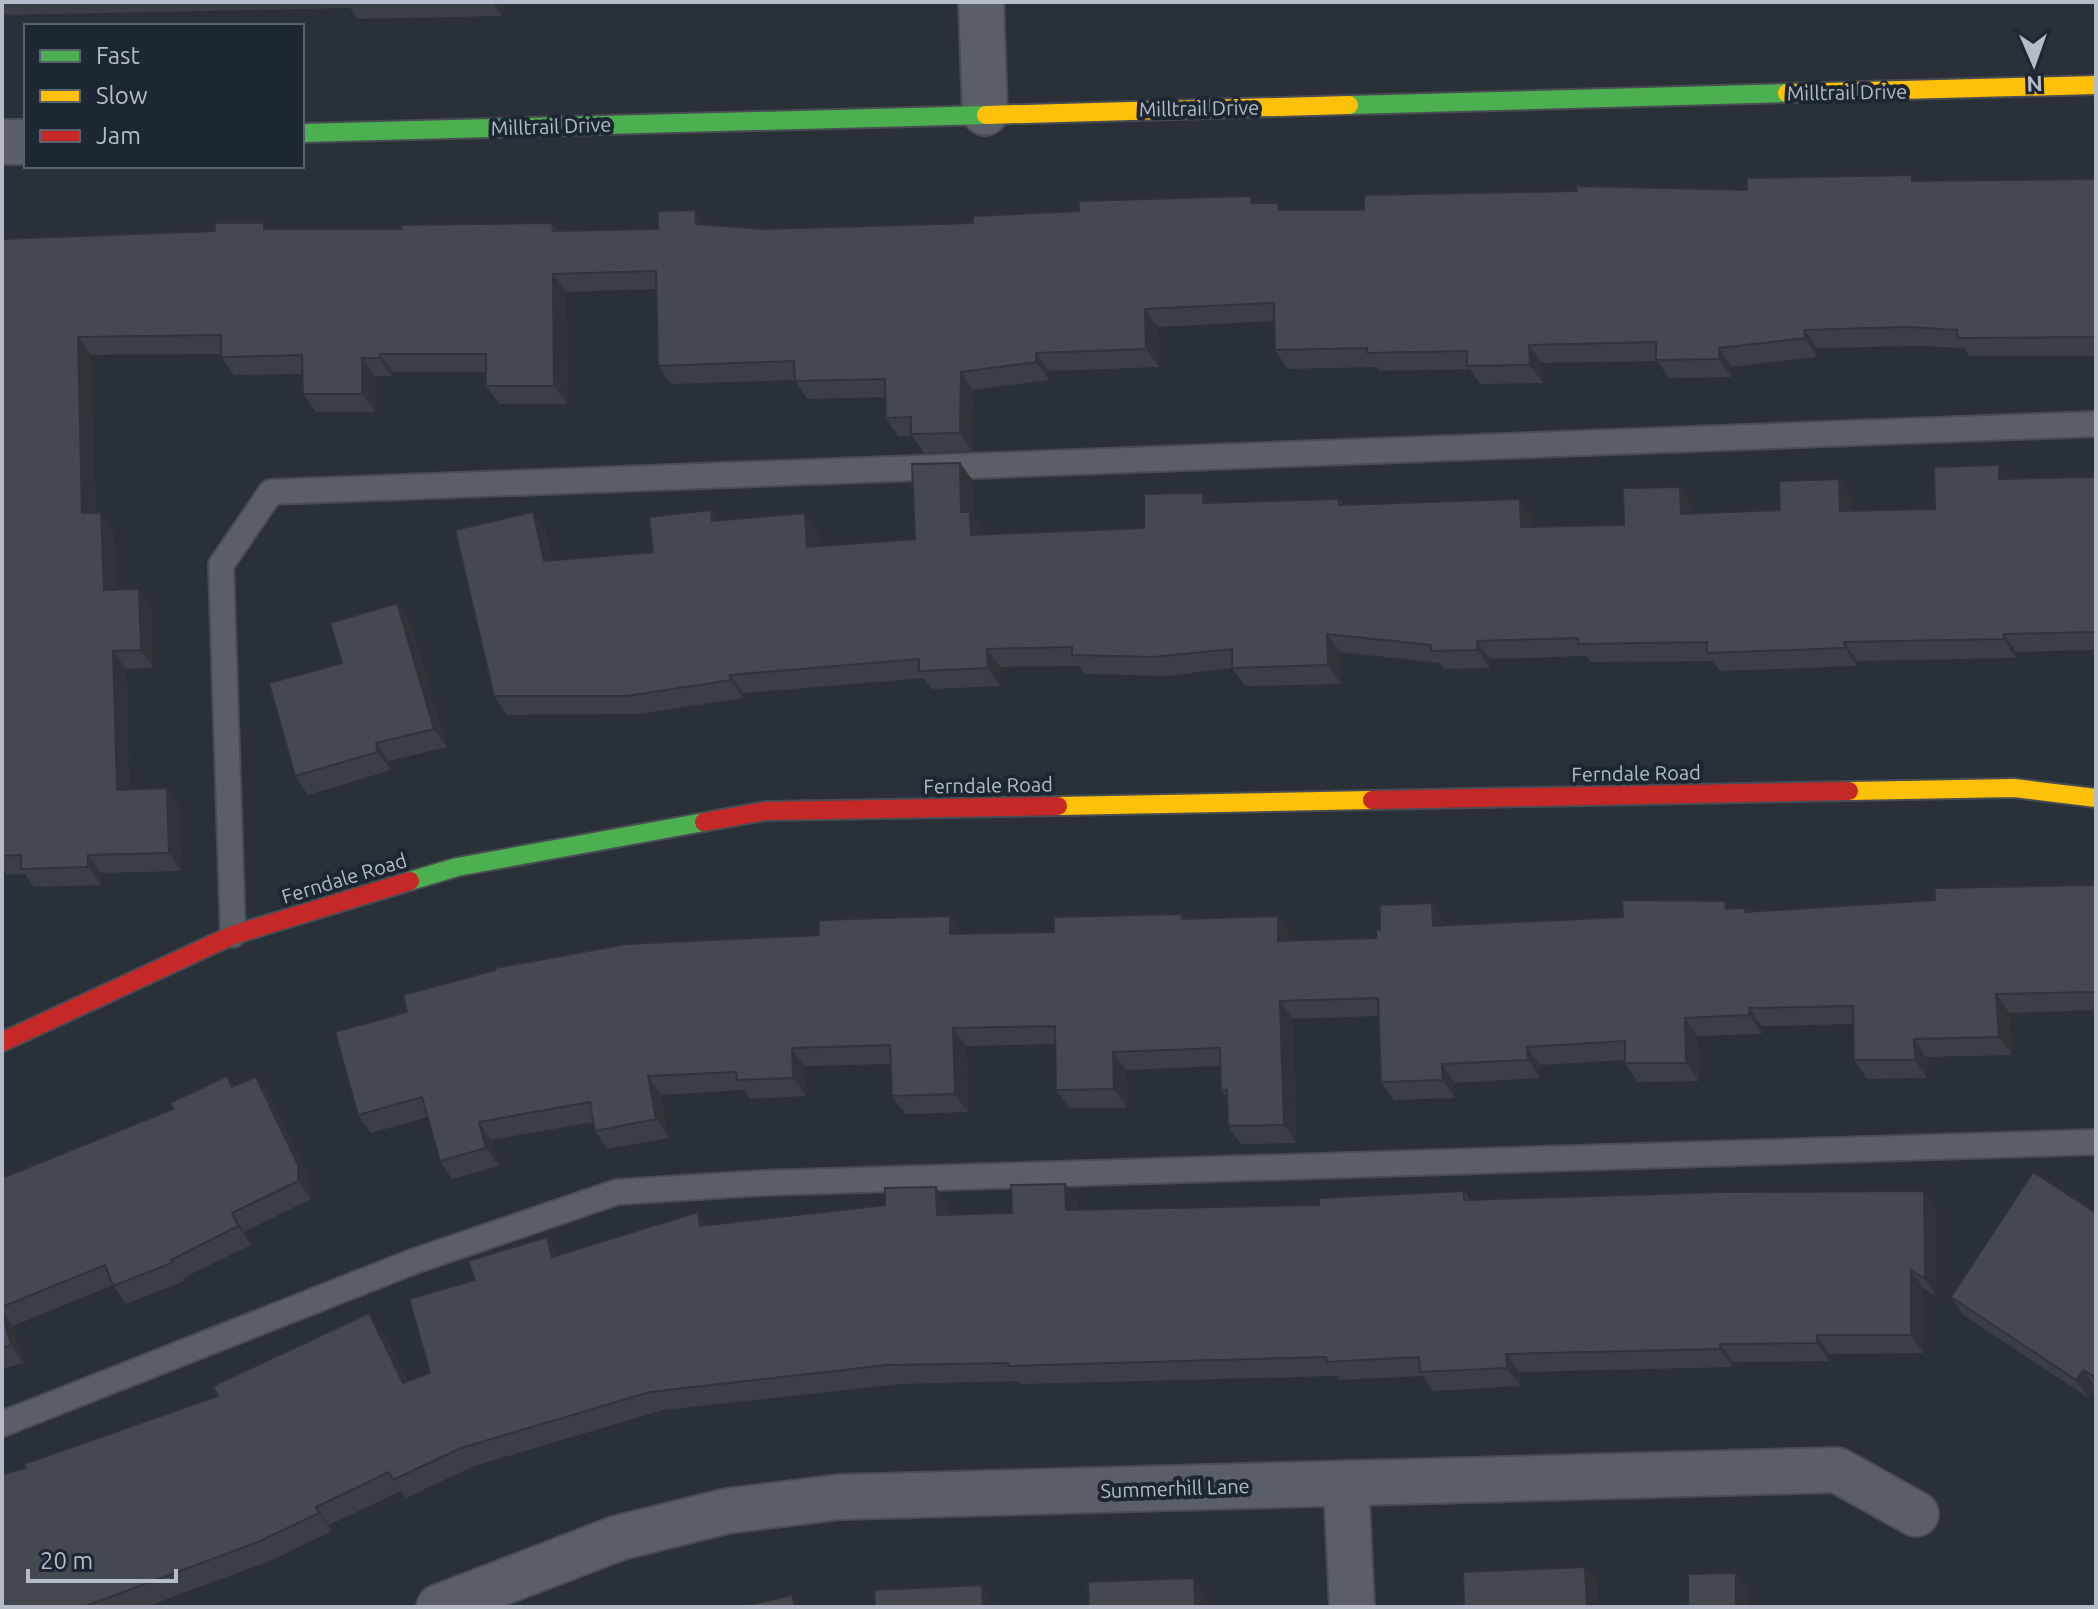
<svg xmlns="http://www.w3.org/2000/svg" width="2098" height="1609" font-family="Ubuntu,sans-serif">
  <rect width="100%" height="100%" fill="#2a3038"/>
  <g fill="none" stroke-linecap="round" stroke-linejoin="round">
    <defs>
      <path id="lane" d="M 233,935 L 221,565 L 271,492 L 2096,424
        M 2,1424 L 412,1262 L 617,1192 L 762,1183 L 2096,1142"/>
      <path id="street" d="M 981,2 L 985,113
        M 2,142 L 26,142
        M 1346,1483 L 1352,1607
        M 439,1607 L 618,1538 L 727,1511 L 840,1497 L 1837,1470 L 1916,1514"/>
      <path id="fast" d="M 1349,105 L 1787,93
        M 302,133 L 986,115
        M 410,881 L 457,867 L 704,822"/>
      <path id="slow" d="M 1787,93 L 2096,85
        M 986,115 L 1349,105
        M 1849,791 L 2014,788 L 2096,798
        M 1058,806 L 1372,800"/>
      <path id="jam" d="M 1372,800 L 1849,791
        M 704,822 L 765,811 L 1058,806
        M 2,1042 L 233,935 L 410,881"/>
    </defs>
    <use href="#lane" stroke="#484c53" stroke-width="28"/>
    <use href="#street" stroke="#484c53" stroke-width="48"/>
    <use href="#fast" stroke="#484c53" stroke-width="22"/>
    <use href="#slow" stroke="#484c53" stroke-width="22"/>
    <use href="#jam" stroke="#484c53" stroke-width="22"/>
    <use href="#lane" stroke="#5a5e66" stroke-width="24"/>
    <use href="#street" stroke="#5a5e66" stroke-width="44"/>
    <use href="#fast" stroke="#4caf50" stroke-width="18"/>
    <use href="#slow" stroke="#ffc107" stroke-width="18"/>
    <use href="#jam" stroke="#c62828" stroke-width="18"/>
  </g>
  <path fill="#3a3f45" d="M 2,2 L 501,2 L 502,16 L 358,19 L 350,8 L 2,15 Z
    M 730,2 L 818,2 L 732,4 Z
    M 2096,179 L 2096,356 L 1970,356 L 1964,348 L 1921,346 L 1817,348 L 1817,357 L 1732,367 L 1732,377 L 1669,378 L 1657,361 L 1542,363 L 1543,383 L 1480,384 L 1470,369 L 1380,371 L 1377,367 L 1288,369 L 1275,350 L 1275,321 L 1158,327 L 1159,367 L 1049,371 L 1049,380 L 973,390 L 972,451 L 924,453 L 912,436 L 898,436 L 886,418 L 885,397 L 807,399 L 795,380 L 671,384 L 658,366 L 656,289 L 566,292 L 567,404 L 499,404 L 486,386 L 486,372 L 392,372 L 392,376 L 375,376 L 375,412 L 316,412 L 303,394 L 303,374 L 234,375 L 221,357 L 221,354 L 91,355 L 95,513 L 114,531 L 116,590 L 139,589 L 151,607 L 153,668 L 126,669 L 129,789 L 180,807 L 181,871 L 101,873 L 101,885 L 34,887 L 25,874 L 7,875 L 2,868 L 2,239 L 269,229 L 402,229 L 552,223 L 558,231 L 658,229 L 706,224 L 764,229 L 973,223 L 1256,203 L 1284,210 L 1364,210 L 1916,181 Z
    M 960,463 L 973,481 L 974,518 L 982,530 L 983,535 L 1144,528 L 1203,493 L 1210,503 L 1339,499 L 1343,504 L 1533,518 L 1533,527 L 1624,525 L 1693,505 L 1693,513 L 1780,510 L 1851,497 L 1852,511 L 1935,509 L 2008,479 L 2096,477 L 2096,650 L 2016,652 L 2016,658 L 1857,661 L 1857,666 L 1720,671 L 1712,661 L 1591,662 L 1586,656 L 1490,659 L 1490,668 L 1444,669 L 1439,663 L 1340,652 L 1341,684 L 1245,686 L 1232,668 L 1166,676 L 1085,674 L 1079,666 L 1000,667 L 1000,686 L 932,689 L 924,678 L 743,693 L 743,698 L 639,714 L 507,715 L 494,696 L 533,512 L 545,530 L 552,560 L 653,552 L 711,510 L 718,520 L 818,531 L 819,546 L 915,539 Z
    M 397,603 L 410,621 L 447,747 L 388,761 L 391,770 L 308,795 L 295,776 L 342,663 Z
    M 2096,885 L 2096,1010 L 2009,1013 L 2012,1055 L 1926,1057 L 1927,1078 L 1867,1079 L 1854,1060 L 1853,1024 L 1762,1026 L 1762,1034 L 1698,1036 L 1699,1081 L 1638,1082 L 1625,1063 L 1625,1060 L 1540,1065 L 1540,1078 L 1455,1083 L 1455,1098 L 1394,1100 L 1381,1082 L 1379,1016 L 1293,1019 L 1296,1143 L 1241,1144 L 1228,1126 L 1227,1098 L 1221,1090 L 1220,1066 L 1126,1070 L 1127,1108 L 1069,1108 L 1056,1090 L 1055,1044 L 966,1046 L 968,1112 L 905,1114 L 892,1096 L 891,1064 L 804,1066 L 806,1096 L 750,1099 L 744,1090 L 661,1095 L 669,1138 L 607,1149 L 595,1131 L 593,1122 L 491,1140 L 499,1166 L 452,1179 L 440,1161 L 428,1117 L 371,1133 L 358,1115 L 819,935 L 950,916 L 962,933 L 1054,932 L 1182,914 L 1185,919 L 1290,934 L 1291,941 L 1376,938 L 1380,930 L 1432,903 L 1445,922 L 1445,925 L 1623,917 L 1731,909 L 1745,908 L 1747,912 L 1935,900 Z
    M 227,1076 L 234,1086 L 269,1095 L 311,1183 L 311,1199 L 244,1232 L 251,1245 L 183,1278 L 185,1281 L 126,1304 L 113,1285 L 13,1326 L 24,1363 L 2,1369 L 2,1178 L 173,1109 Z
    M 1464,1191 L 1470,1200 L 1937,1209 L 1937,1298 L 1923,1288 L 1924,1353 L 1829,1354 L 1829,1361 L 1733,1362 L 1733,1367 L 1519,1372 L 1520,1386 L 1433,1391 L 1423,1376 L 1339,1380 L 1336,1376 L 1021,1384 L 1018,1381 L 900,1384 L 663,1410 L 474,1466 L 406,1498 L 401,1491 L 329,1525 L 332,1531 L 270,1561 L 145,1607 L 2,1607 L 26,1468 L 218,1396 L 369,1313 L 382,1331 L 407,1382 L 430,1373 L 475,1280 L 547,1237 L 559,1255 L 707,1225 L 948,1206 L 949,1215 L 1012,1213 L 1078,1202 L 1078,1210 L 1319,1205 Z
    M 2096,1213 L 2096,1389 L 2089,1398 L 1963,1315 L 1951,1297 Z"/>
  <path fill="#303338" d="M 492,2 L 501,2 L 502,16 Z
    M 695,210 L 708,228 L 696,224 Z
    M 553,274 L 566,292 L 567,404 L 554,386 Z
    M 1145,309 L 1158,327 L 1159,367 L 1146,349 Z
    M 1804,330 L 1817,348 L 1817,357 L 1805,338 Z
    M 78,337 L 91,355 L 95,532 L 82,513 Z
    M 1529,345 L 1542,363 L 1543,383 L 1530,365 Z
    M 1719,348 L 1732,367 L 1732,377 L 1719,359 Z
    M 1036,353 L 1049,371 L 1049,380 L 1036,362 Z
    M 380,354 L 392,372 L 392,376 L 380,358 Z
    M 362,358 L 375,376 L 375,412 L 362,394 Z
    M 961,372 L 973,390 L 972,451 L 960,433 Z
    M 960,463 L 973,481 L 974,518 L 982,530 L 983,553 L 971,535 L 961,512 Z
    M 1999,465 L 2012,484 L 1999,479 Z
    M 1839,479 L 1851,497 L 1853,529 L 1840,511 Z
    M 1680,487 L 1693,505 L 1694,532 L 1681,514 Z
    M 1203,493 L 1216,511 L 1203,503 Z
    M 1520,499 L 1533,518 L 1533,545 L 1521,527 Z
    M 711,510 L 724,529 L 712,521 Z
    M 533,512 L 545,530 L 557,579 L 544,561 Z
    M 101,513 L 114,531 L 117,608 L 104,590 Z
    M 805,513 L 818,531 L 820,566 L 807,547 Z
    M 139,589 L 151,607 L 153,668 L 141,650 Z
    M 397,603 L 410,621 L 447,747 L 434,729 Z
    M 1327,634 L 1340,652 L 1341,684 L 1328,665 Z
    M 2004,634 L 2016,652 L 2016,658 L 2004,639 Z
    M 1477,641 L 1490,659 L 1490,668 L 1477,650 Z
    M 1844,642 L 1857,661 L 1857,666 L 1845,648 Z
    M 987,649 L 1000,667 L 1000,686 L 988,668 Z
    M 113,651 L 126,669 L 129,808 L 117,790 Z
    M 730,675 L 743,693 L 743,698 L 731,680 Z
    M 376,743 L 388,761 L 391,770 L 378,752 Z
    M 167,788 L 180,807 L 181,871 L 169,853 Z
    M 88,855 L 101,873 L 101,885 L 88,867 Z
    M 1432,903 L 1445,922 L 1446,944 L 1433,926 Z
    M 950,916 L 963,934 L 950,934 Z
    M 1278,916 L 1290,934 L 1291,959 L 1278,941 Z
    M 1996,994 L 2009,1013 L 2012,1055 L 1999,1037 Z
    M 1280,1001 L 1293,1019 L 1296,1143 L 1284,1125 Z
    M 1749,1008 L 1762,1026 L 1762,1034 L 1749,1015 Z
    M 1685,1018 L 1698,1036 L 1699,1081 L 1686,1063 Z
    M 953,1028 L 966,1046 L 968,1112 L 955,1094 Z
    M 1914,1039 L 1926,1057 L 1927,1078 L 1915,1060 Z
    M 1527,1047 L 1540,1065 L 1540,1078 L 1528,1060 Z
    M 792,1048 L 804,1066 L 806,1096 L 793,1078 Z
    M 1113,1052 L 1126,1070 L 1127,1108 L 1114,1089 Z
    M 1442,1064 L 1455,1083 L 1455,1098 L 1443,1080 Z
    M 648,1076 L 661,1095 L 669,1138 L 656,1119 Z
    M 256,1077 L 269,1095 L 311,1183 L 311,1199 L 298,1181 Z
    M 479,1122 L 491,1140 L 499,1166 L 486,1148 Z
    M 1065,1184 L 1078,1202 L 1078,1228 L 1066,1210 Z
    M 936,1187 L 948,1206 L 949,1234 L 937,1215 Z
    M 1924,1191 L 1937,1209 L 1937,1298 L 1925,1279 Z
    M 698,1212 L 711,1231 L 700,1226 Z
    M 232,1213 L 244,1232 L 251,1245 L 238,1226 Z
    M 547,1237 L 560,1255 L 552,1257 Z
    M 1911,1270 L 1923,1288 L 1924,1353 L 1911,1335 Z
    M 2,1310 L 13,1326 L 24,1363 L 11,1345 Z
    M 369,1313 L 382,1331 L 416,1401 L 403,1383 Z
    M 1817,1335 L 1829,1354 L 1829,1361 L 1817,1343 Z
    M 1720,1344 L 1733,1362 L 1733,1367 L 1720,1349 Z
    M 1506,1354 L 1519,1372 L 1520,1386 L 1507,1368 Z
    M 2084,1370 L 2096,1388 L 2089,1398 L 2076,1380 Z
    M 316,1507 L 329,1525 L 332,1531 L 319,1513 Z
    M 1585,1567 L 1598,1585 L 1599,1607 L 1587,1607 Z
    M 1736,1573 L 1749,1592 L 1749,1607 L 1736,1607 Z
    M 1194,1578 L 1207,1597 L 1207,1607 L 1195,1607 Z
    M 982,1585 L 995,1603 L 995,1607 L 983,1607 Z
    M 792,1595 L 801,1607 L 795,1607 Z"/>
  <path fill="#444950" stroke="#303338" stroke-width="2" d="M 1912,175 L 1912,181 L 2096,179 L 2096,337 L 1958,338 L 1957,330 L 1908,327 L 1804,330 L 1805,338 L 1719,348 L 1719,359 L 1656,360 L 1656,342 L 1529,345 L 1530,365 L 1467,366 L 1467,351 L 1367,353 L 1367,348 L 1275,350 L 1274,303 L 1145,309 L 1146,349 L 1036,353 L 1036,362 L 961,372 L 960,433 L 911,434 L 911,417 L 886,418 L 885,379 L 795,381 L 794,361 L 658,366 L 656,271 L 553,274 L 554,386 L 486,386 L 486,354 L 380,354 L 380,358 L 362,358 L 362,394 L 303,394 L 302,355 L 221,357 L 221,335 L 78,337 L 82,513 L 101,513 L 104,590 L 139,589 L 141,650 L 113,651 L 117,790 L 167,788 L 169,853 L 88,855 L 88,867 L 21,869 L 21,855 L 2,856 L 2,239 L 215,231 L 215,223 L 264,223 L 264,229 L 402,229 L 401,225 L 552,223 L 553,231 L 658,229 L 658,211 L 695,210 L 696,224 L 764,229 L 973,223 L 973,216 L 1079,211 L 1079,201 L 1251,196 L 1251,203 L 1278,203 L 1279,210 L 1364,210 L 1364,195 L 1577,191 L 1577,186 L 1747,190 L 1747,178 Z
    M 960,463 L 961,512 L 970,512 L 971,535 L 1144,528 L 1144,494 L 1203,493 L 1203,503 L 1339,499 L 1339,505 L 1520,499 L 1521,527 L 1624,525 L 1623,488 L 1680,487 L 1681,514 L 1780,510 L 1779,481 L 1839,479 L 1840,511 L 1935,509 L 1934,467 L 1999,465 L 1999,479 L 2096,477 L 2096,632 L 2004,634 L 2004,639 L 1844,642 L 1845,648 L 1707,653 L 1707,642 L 1578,644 L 1578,638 L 1477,641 L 1477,650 L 1431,651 L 1431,645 L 1327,634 L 1328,665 L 1232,668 L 1232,649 L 1153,657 L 1072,655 L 1072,647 L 987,649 L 988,668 L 919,671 L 919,659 L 730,675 L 731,680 L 627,696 L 494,696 L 455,530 L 533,512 L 544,561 L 653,552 L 649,517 L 711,510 L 712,521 L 805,513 L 807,547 L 915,539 L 912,464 Z
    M 397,603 L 434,729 L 376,743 L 378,752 L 295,776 L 269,683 L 342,663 L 330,623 Z
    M 2096,885 L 2096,992 L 1996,994 L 1999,1037 L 1914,1039 L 1915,1060 L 1854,1060 L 1853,1006 L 1749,1008 L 1749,1015 L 1685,1018 L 1686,1063 L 1625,1063 L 1625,1041 L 1527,1047 L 1528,1060 L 1442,1064 L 1443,1080 L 1381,1082 L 1378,998 L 1280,1001 L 1284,1125 L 1228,1126 L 1227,1090 L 1221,1090 L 1220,1048 L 1113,1052 L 1114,1089 L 1056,1090 L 1055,1026 L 953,1028 L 955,1094 L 892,1096 L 890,1045 L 792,1048 L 793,1078 L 737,1080 L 736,1072 L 648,1076 L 656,1119 L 595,1131 L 590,1102 L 479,1122 L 486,1148 L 440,1161 L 422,1097 L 358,1115 L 335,1032 L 407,1012 L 403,995 L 495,970 L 495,968 L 627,944 L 819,935 L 819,920 L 950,916 L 950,934 L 1054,932 L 1054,917 L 1182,914 L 1182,919 L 1278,916 L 1278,941 L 1376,938 L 1376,930 L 1380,930 L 1380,905 L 1432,903 L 1433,926 L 1623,917 L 1622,900 L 1725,901 L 1726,909 L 1745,908 L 1745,912 L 1935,900 L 1935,888 Z
    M 227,1076 L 232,1087 L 256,1077 L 298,1165 L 298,1181 L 232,1213 L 238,1226 L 171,1260 L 172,1263 L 113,1286 L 105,1265 L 2,1307 L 2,1178 L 173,1109 L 170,1103 Z
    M 2033,1172 L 2096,1213 L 2096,1378 L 2084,1370 L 2076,1380 L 1951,1297 Z
    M 1065,1184 L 1066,1210 L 1319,1205 L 1319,1198 L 1464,1191 L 1464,1200 L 1723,1192 L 1924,1191 L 1925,1279 L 1911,1270 L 1911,1335 L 1817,1335 L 1817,1343 L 1720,1344 L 1720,1349 L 1506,1354 L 1507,1368 L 1420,1372 L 1419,1357 L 1327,1362 L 1326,1357 L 1008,1366 L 1008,1363 L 887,1365 L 650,1392 L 461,1448 L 393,1480 L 389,1472 L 316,1507 L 319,1513 L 258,1542 L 83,1607 L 2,1607 L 2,1474 L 26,1468 L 24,1464 L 218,1396 L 213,1386 L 369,1313 L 403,1383 L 430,1373 L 409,1299 L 475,1280 L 468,1261 L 547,1237 L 552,1257 L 698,1212 L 700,1226 L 885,1205 L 885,1188 L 936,1187 L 937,1215 L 1012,1213 L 1011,1185 Z
    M 2,1313 L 11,1345 L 2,1348 Z
    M 1585,1567 L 1587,1607 L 1464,1607 L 1463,1572 Z
    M 1736,1573 L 1736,1607 L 1688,1607 L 1688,1574 Z
    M 1194,1578 L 1195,1607 L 1089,1607 L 1088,1582 Z
    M 982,1585 L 983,1607 L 875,1607 L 874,1590 Z
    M 792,1595 L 795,1607 L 740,1607 Z"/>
  <g text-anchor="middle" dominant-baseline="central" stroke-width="8" stroke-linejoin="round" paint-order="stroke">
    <g font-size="20" fill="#b4bcc9" stroke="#1d2633">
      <text transform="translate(1847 92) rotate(-1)">Milltrail Drive</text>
      <text transform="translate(1199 108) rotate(-1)">Milltrail Drive</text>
      <text transform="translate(551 126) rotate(-2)">Milltrail Drive</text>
      <text transform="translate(1636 773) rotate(-1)">Ferndale Road</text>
      <text transform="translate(988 785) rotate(-1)">Ferndale Road</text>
      <text transform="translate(344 878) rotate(-17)">Ferndale Road</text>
      <text transform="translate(1175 1488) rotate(-2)">Summerhill Lane</text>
    </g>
  </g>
  <rect width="2098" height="1609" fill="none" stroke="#b4bcc9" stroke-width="8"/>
  <rect x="24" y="24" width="280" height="144" fill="#1d2633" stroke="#59626f" stroke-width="2"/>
  <rect x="40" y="50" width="40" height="12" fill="#4caf50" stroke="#59626f" stroke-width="2"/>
  <text x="96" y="64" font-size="24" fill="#b4bcc9">Fast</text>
  <rect x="40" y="90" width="40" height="12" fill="#ffc107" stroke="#59626f" stroke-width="2"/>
  <text x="96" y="104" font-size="24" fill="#b4bcc9">Slow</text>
  <rect x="40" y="130" width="40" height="12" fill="#c62828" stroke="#59626f" stroke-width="2"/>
  <text x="96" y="144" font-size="24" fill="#b4bcc9">Jam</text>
  <g transform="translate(2034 64) rotate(178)" stroke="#1d2633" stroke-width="6" paint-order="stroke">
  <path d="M0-6L14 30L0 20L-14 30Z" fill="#b4bcc9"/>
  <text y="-12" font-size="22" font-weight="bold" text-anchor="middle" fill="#b4bcc9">N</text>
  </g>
  <path d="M28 1569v12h148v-12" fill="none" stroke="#b4bcc9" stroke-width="4"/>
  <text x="40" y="1569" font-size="24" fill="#b4bcc9" stroke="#1d2633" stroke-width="6" paint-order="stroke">20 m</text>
</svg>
